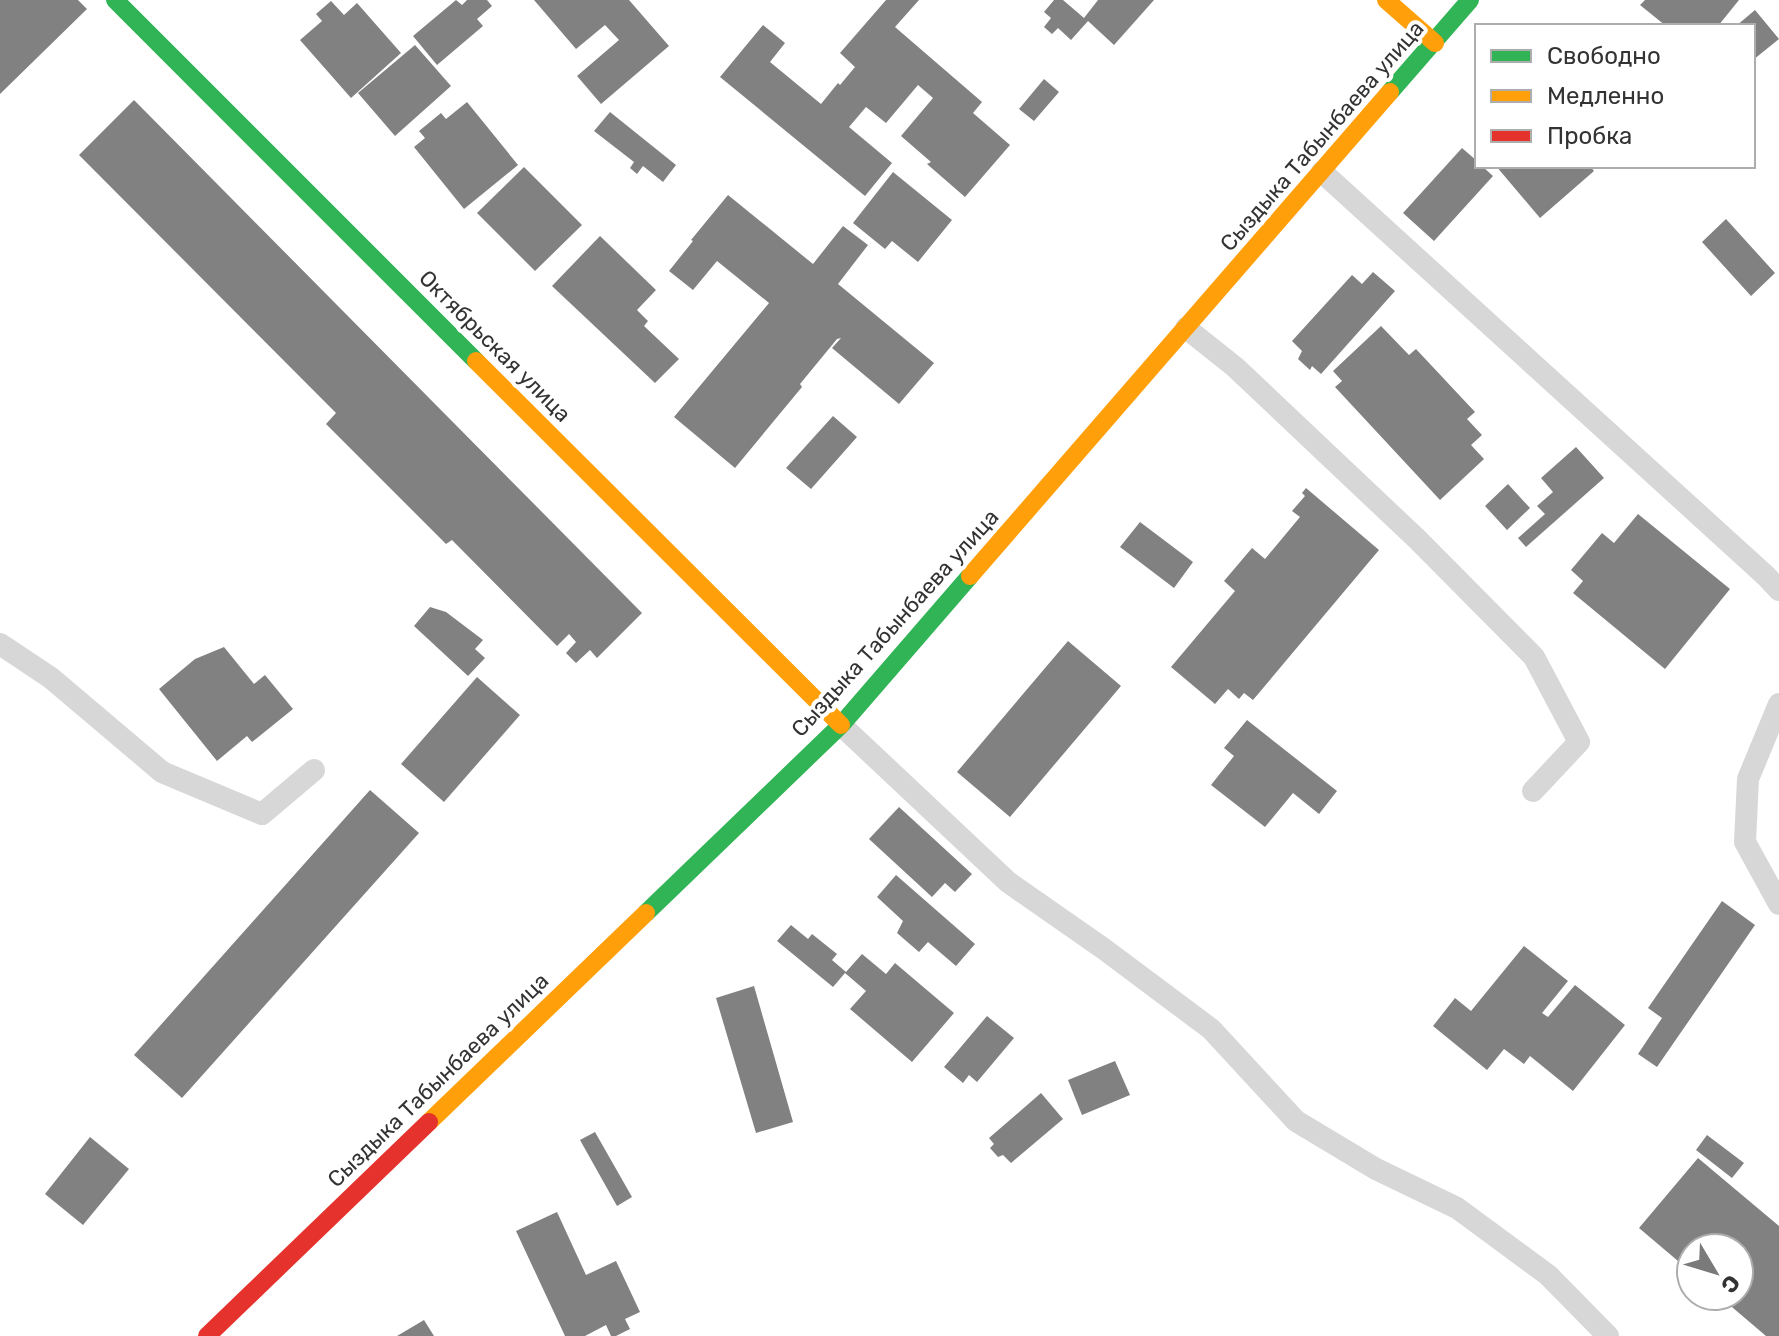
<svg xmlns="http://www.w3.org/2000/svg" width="1779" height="1336" font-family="Rubik,sans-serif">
  <rect width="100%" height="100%" fill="#fff"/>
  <path fill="#818181" d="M 0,0 L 78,0 L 87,9 L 0,94 Z
    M 456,0 L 462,5 L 467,0 L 487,0 L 492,6 L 477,19 L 483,26 L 437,65 L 413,36 Z
    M 534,0 L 629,0 L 669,46 L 601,104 L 577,76 L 619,40 L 605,25 L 576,49 Z
    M 886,0 L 919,0 L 895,27 L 982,102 L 973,113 L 1010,145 L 965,197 L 927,164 L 931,162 L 901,136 L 933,98 L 918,85 L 886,123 L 866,107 L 849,127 L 892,163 L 865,196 L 720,77 L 763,25 L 785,43 L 770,62 L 821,104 L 838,83 L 840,85 L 855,67 L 840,53 Z
    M 1054,0 L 1063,0 L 1084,18 L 1098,0 L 1154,0 L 1114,45 L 1088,21 L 1071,40 L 1058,28 L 1052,34 L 1044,27 L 1051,18 L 1044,12 Z
    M 1645,0 L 1739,0 L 1718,26 L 1666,26 L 1640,5 Z
    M 331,1 L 344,15 L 357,3 L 401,53 L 351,98 L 300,40 L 322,21 L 316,14 Z
    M 1755,10 L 1779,39 L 1753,60 L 1753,26 L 1736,26 Z
    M 415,45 L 451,86 L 395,136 L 358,93 Z
    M 1044,79 L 1059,92 L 1034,121 L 1019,109 Z
    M 134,100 L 642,613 L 597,658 L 590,650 L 576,663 L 566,653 L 576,642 L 569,634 L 557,646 L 452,540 L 446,544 L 326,424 L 336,413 L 79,155 Z
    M 467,102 L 518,165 L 464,209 L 414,147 L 425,138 L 419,131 L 441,113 L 446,119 Z
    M 610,112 L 676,165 L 663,182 L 643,166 L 637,174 L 630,168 L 634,162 L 594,131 Z
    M 1462,148 L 1477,161 L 1477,166 L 1482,166 L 1493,176 L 1434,241 L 1403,213 Z
    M 1496,166 L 1590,166 L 1594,171 L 1540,218 Z
    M 524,167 L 582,225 L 535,271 L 477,213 Z
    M 893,172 L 952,220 L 918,262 L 892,241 L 885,249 L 853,223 Z
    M 728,195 L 813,264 L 843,226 L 868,245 L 838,284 L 934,363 L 899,404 L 832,348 L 841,338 L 837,339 L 800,384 L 802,387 L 735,468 L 674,417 L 769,303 L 717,261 L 693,290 L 669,271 L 693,241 L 691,240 Z
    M 1726,219 L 1775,273 L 1751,296 L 1702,242 Z
    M 600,236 L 656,290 L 637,310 L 648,321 L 644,326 L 679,359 L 655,383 L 552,286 Z
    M 1373,272 L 1395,291 L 1321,374 L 1312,366 L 1310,370 L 1298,359 L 1302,351 L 1292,341 L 1352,275 L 1362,284 Z
    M 1381,326 L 1409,355 L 1416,349 L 1475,412 L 1467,419 L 1482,435 L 1471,445 L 1484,459 L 1440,500 L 1335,387 L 1342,381 L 1333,371 Z
    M 833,416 L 857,437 L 811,489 L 786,468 Z
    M 1576,447 L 1604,478 L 1526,547 L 1518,538 L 1545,514 L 1537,506 L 1553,492 L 1541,478 Z
    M 1508,484 L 1530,508 L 1507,530 L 1485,506 Z
    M 1306,488 L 1379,550 L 1253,700 L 1244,693 L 1239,699 L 1228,689 L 1215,704 L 1171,667 L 1235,591 L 1224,581 L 1252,548 L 1265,559 L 1300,517 L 1292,511 L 1305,496 L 1302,493 Z
    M 1638,514 L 1730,589 L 1665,669 L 1573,593 L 1583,581 L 1571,570 L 1602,533 L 1614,543 Z
    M 1140,522 L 1193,562 L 1174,588 L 1120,547 Z
    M 430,607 L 446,612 L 483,640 L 475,649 L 485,658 L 468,676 L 414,626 Z
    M 1068,641 L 1121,686 L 1010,817 L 957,772 Z
    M 224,647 L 254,684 L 265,675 L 293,709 L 252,742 L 247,736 L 217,761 L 159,689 L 195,659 Z
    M 477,677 L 520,715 L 444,802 L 401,764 Z
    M 1247,720 L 1337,791 L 1319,814 L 1293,793 L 1265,827 L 1211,785 L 1234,756 L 1224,748 Z
    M 370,790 L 419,833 L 182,1098 L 134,1055 Z
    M 899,807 L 972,874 L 955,892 L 945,883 L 932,897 L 869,839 Z
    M 896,875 L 975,944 L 956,966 L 928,942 L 919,952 L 897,933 L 903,921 L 877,897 Z
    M 1722,901 L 1755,925 L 1657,1067 L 1638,1054 L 1662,1018 L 1648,1008 Z
    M 791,925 L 808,939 L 812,934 L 837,954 L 832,960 L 846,972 L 862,954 L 886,974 L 895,963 L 954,1013 L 912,1062 L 850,1009 L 866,991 L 845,973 L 833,987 L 777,941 Z
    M 1524,946 L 1568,981 L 1542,1013 L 1548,1017 L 1575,985 L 1625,1025 L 1573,1091 L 1530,1056 L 1524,1064 L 1504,1049 L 1487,1070 L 1433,1026 L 1455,998 L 1471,1011 Z
    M 754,986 L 793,1122 L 756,1133 L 716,998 Z
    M 987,1016 L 1014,1038 L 977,1082 L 969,1075 L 963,1083 L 944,1067 Z
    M 1115,1061 L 1130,1095 L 1082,1115 L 1068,1080 Z
    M 1041,1093 L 1063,1119 L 1011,1163 L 1003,1155 L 998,1157 L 990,1148 L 994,1144 L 989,1138 Z
    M 595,1132 L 632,1197 L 617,1206 L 580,1140 Z
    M 1707,1135 L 1744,1163 L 1732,1178 L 1696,1150 Z
    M 90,1137 L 129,1169 L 83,1225 L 45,1194 Z
    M 1698,1158 L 1779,1226 L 1779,1336 L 1766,1336 L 1719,1296 L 1739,1296 L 1739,1248 L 1691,1248 L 1691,1272 L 1639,1228 Z
    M 557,1212 L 586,1275 L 616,1261 L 640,1312 L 625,1319 L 630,1329 L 616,1336 L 611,1336 L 606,1325 L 585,1336 L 565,1336 L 516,1231 Z
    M 424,1320 L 434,1336 L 397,1336 Z"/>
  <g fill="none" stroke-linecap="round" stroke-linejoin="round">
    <path stroke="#d7d7d7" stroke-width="22" d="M 1322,172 L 1766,576 L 1779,590
      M 1186,328 L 1235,367 L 1417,539 L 1534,657 L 1579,742 L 1533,791
      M 0,644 L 51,678 L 162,772 L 262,814 L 314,770
      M 1779,704 L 1748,779 L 1745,842 L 1779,904
      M 841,725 L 1008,882 L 1104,949 L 1211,1029 L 1296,1121 L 1376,1169 L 1457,1208 L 1548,1275 L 1608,1336"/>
    <path stroke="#30b455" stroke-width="18" d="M 115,0 L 476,361
      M 1390,92 L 1470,0
      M 646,913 L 841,725 L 970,576"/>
    <path stroke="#ff9f0a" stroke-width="18" d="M 1386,0 L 1435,43
      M 476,361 L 841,725
      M 970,576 L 1390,92
      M 429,1122 L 646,913"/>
    <path stroke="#e5322d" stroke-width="18" d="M 207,1336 L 429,1122"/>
  </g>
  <g text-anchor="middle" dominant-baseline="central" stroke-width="8" stroke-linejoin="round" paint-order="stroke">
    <g font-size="22" fill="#333" stroke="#fff">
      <text transform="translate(1322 136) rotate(-49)">Сыздыка Табынбаева улица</text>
      <text transform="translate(495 346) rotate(45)">Октябрьская улица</text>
      <text transform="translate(895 623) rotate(-48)">Сыздыка Табынбаева улица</text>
      <text transform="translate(438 1080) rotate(-44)">Сыздыка Табынбаева улица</text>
    </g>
  </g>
  <rect x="1475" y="24" width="280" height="144" fill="#ffffff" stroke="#adadad" stroke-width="2"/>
  <rect x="1491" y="50" width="40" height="12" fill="#30b455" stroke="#adadad" stroke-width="2"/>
  <text x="1547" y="64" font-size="24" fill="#333333">Свободно</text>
  <rect x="1491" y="90" width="40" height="12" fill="#ff9f0a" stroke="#adadad" stroke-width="2"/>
  <text x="1547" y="104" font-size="24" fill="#333333">Медленно</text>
  <rect x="1491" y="130" width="40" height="12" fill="#e5322d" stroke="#adadad" stroke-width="2"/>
  <text x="1547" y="144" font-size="24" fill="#333333">Пробка</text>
  <g transform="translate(1715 1272) rotate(128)"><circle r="38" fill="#ffffff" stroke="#adadad" stroke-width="2"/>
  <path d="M0-6L14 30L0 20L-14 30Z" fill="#7a7a7a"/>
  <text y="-12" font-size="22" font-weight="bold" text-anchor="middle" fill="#333333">С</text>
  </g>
</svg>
